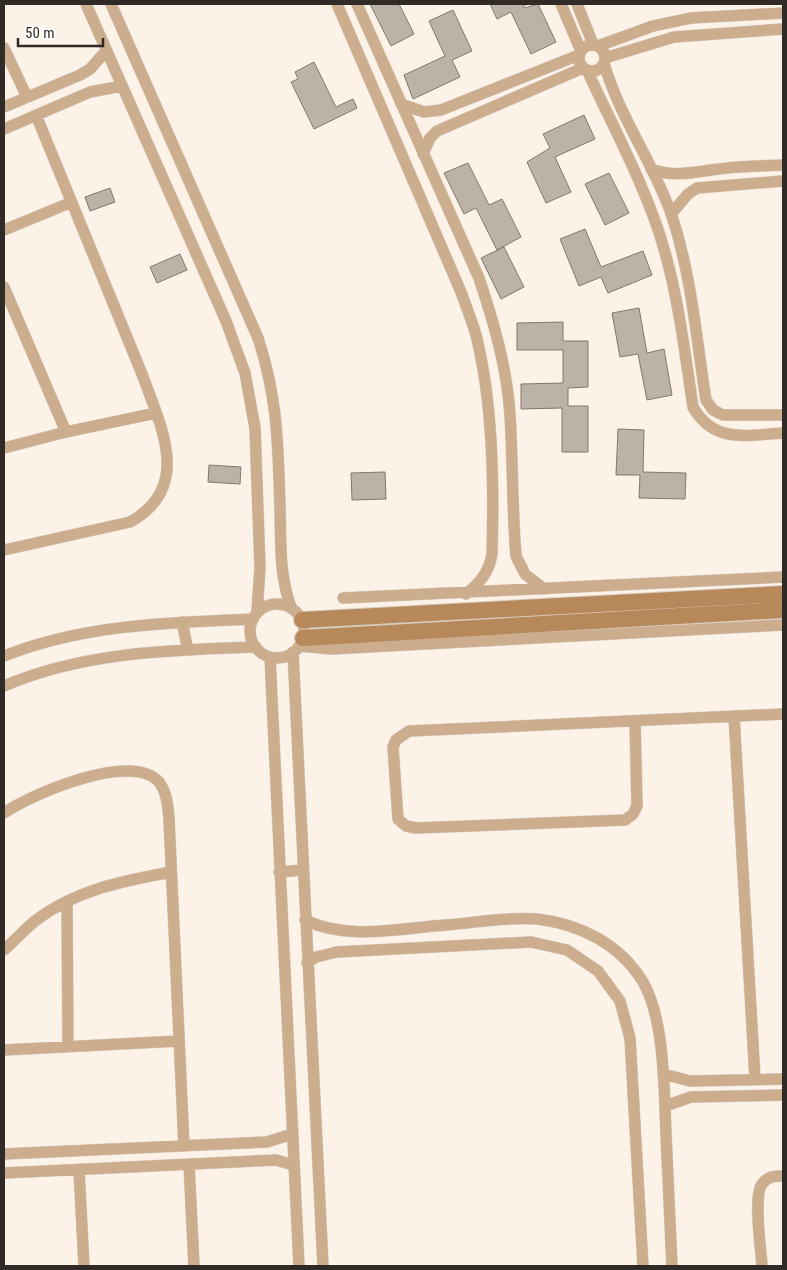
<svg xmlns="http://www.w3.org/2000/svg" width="787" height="1270" font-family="'Roboto Condensed',sans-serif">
  <rect width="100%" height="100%" fill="#fdf2e7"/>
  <path fill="#bdb2a8" stroke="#82786e" d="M 370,4 L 399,4 L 414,34 L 391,46 Z
    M 490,4 L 528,4 L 523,6 L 524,8 L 538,4 L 556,42 L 531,54 L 511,12 L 497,19 Z
    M 453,10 L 472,51 L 452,60 L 460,77 L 413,99 L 404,75 L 445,56 L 429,21 Z
    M 314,62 L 336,107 L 353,99 L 357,108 L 314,129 L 291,82 L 298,79 L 295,72 Z
    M 584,115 L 595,139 L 555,157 L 571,192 L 546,203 L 527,162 L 550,148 L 543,134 Z
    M 468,163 L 489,205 L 502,199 L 521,237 L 497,250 L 476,208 L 464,214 L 444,173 Z
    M 609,173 L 629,213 L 605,225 L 585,184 Z
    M 110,188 L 115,202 L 90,211 L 85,197 Z
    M 585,229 L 601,267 L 643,251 L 652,275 L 608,293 L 601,277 L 579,286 L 560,239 Z
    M 504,247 L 524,287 L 501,299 L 481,258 Z
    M 180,254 L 187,270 L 157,283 L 150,267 Z
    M 639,308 L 647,353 L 664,349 L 672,395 L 647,400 L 638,354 L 620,357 L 612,313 Z
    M 563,322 L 563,341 L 588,341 L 588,387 L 568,388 L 568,406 L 588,406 L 588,452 L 562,452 L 562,408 L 521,409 L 521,384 L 563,383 L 563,350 L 517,350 L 517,323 Z
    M 618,429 L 644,430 L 643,472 L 686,473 L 685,499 L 639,498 L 640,475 L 616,475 Z
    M 209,465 L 241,467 L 240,484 L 208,482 Z
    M 385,472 L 386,499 L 352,500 L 351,473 Z"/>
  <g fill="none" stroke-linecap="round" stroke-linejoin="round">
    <defs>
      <path id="street" d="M 86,4 L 226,321 L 245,373 L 255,428 L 260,567 L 257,612
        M 111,4 L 258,338 C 278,399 278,445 280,508 C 281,542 279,575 291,607
        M 337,4 L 461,292 C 466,306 472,321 476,335 C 493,403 494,484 492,554 C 489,572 480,583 466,594
        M 357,4 L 479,278 C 494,323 507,368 510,415 C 513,462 512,509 516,556 L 525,574 L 544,589
        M 561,4 L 581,51
        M 577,4 L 593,44
        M579 58a13 13 0 1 1 26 0a13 13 0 1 1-26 0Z
        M 598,46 L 653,26 L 691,18 L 783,13
        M 4,48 L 27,97
        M 605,58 L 674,37 L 783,29
        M 604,63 C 619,117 654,163 672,216 C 692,278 696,337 706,400 L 713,410 L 723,415 L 783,415
        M 587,70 C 612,125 648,191 664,249 C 679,301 685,354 693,407 C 714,444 746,435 783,433
        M 401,104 L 424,112 L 441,110 L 579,55
        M 4,107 L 80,75 L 90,69 L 106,51
        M 4,129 L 90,92 L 122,86
        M 423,154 L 430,138 L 437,131 L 583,68
        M 651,169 C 677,179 701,170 728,168 C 746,166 765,166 783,165
        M 671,214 L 688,194 L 697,188 L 783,181
        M 4,230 L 72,202
        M 4,287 L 66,432
        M 4,448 L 66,432 L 156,413
        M 4,550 L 130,522 C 193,487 161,427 142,374 L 36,115
        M 343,598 L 783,577
        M250 631a27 27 0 1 1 54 0a27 27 0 1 1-54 0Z
        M 182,622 L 188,650
        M 299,646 L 331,649 L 783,625
        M 293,652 L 323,1266
        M 4,656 C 84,624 168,623 252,619
        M 270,657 L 299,1266
        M 4,686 C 83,652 170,650 256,647
        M 734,716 L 755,1079
        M 635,721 L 637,806 L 633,814 L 625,820 L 416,828 L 406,826 L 398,819 L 393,747 L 396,740 L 409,731 L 783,714
        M 4,813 C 32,794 131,751 159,782 C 167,792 168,807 169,819 L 184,1146
        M 279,872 L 302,870
        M 67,902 L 68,1046
        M 305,920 C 348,941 400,928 446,925 C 472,923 513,916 537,919 C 580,924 620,944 643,982 C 665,1020 664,1091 666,1134 C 668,1178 670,1222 672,1266
        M 4,950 C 14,941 24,930 35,921 C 75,890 123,881 171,872
        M 307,963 L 316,957 L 337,952 L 531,942 L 567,950 L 598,971 L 620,1001 L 630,1038 L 643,1266
        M 4,1050 L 179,1041
        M 663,1074 L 690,1081 L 783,1079
        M 665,1106 L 691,1097 L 783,1095
        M 4,1154 L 267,1142 L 292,1134
        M 189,1164 L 194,1266
        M 79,1170 L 84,1266
        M 4,1173 L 276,1160 L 293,1165
        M 762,1266 C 761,1249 753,1196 762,1184 C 768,1176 775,1176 783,1176"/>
      <path id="secondary" d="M 302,620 L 783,594
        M 303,638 L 783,610"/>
    </defs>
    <use href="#street" stroke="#d8cec4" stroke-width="12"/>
    <use href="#secondary" stroke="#d8cec4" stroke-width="18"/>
    <use href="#street" stroke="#ccad8e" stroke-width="11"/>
    <use href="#secondary" stroke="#b7895a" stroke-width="16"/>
  </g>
  <rect width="787" height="1270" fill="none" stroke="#302b27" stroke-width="10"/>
  <path d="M18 38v8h85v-8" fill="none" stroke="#302b27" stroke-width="2.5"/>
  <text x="25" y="38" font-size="15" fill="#302b27" stroke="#ffffff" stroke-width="4" paint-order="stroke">50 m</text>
</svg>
